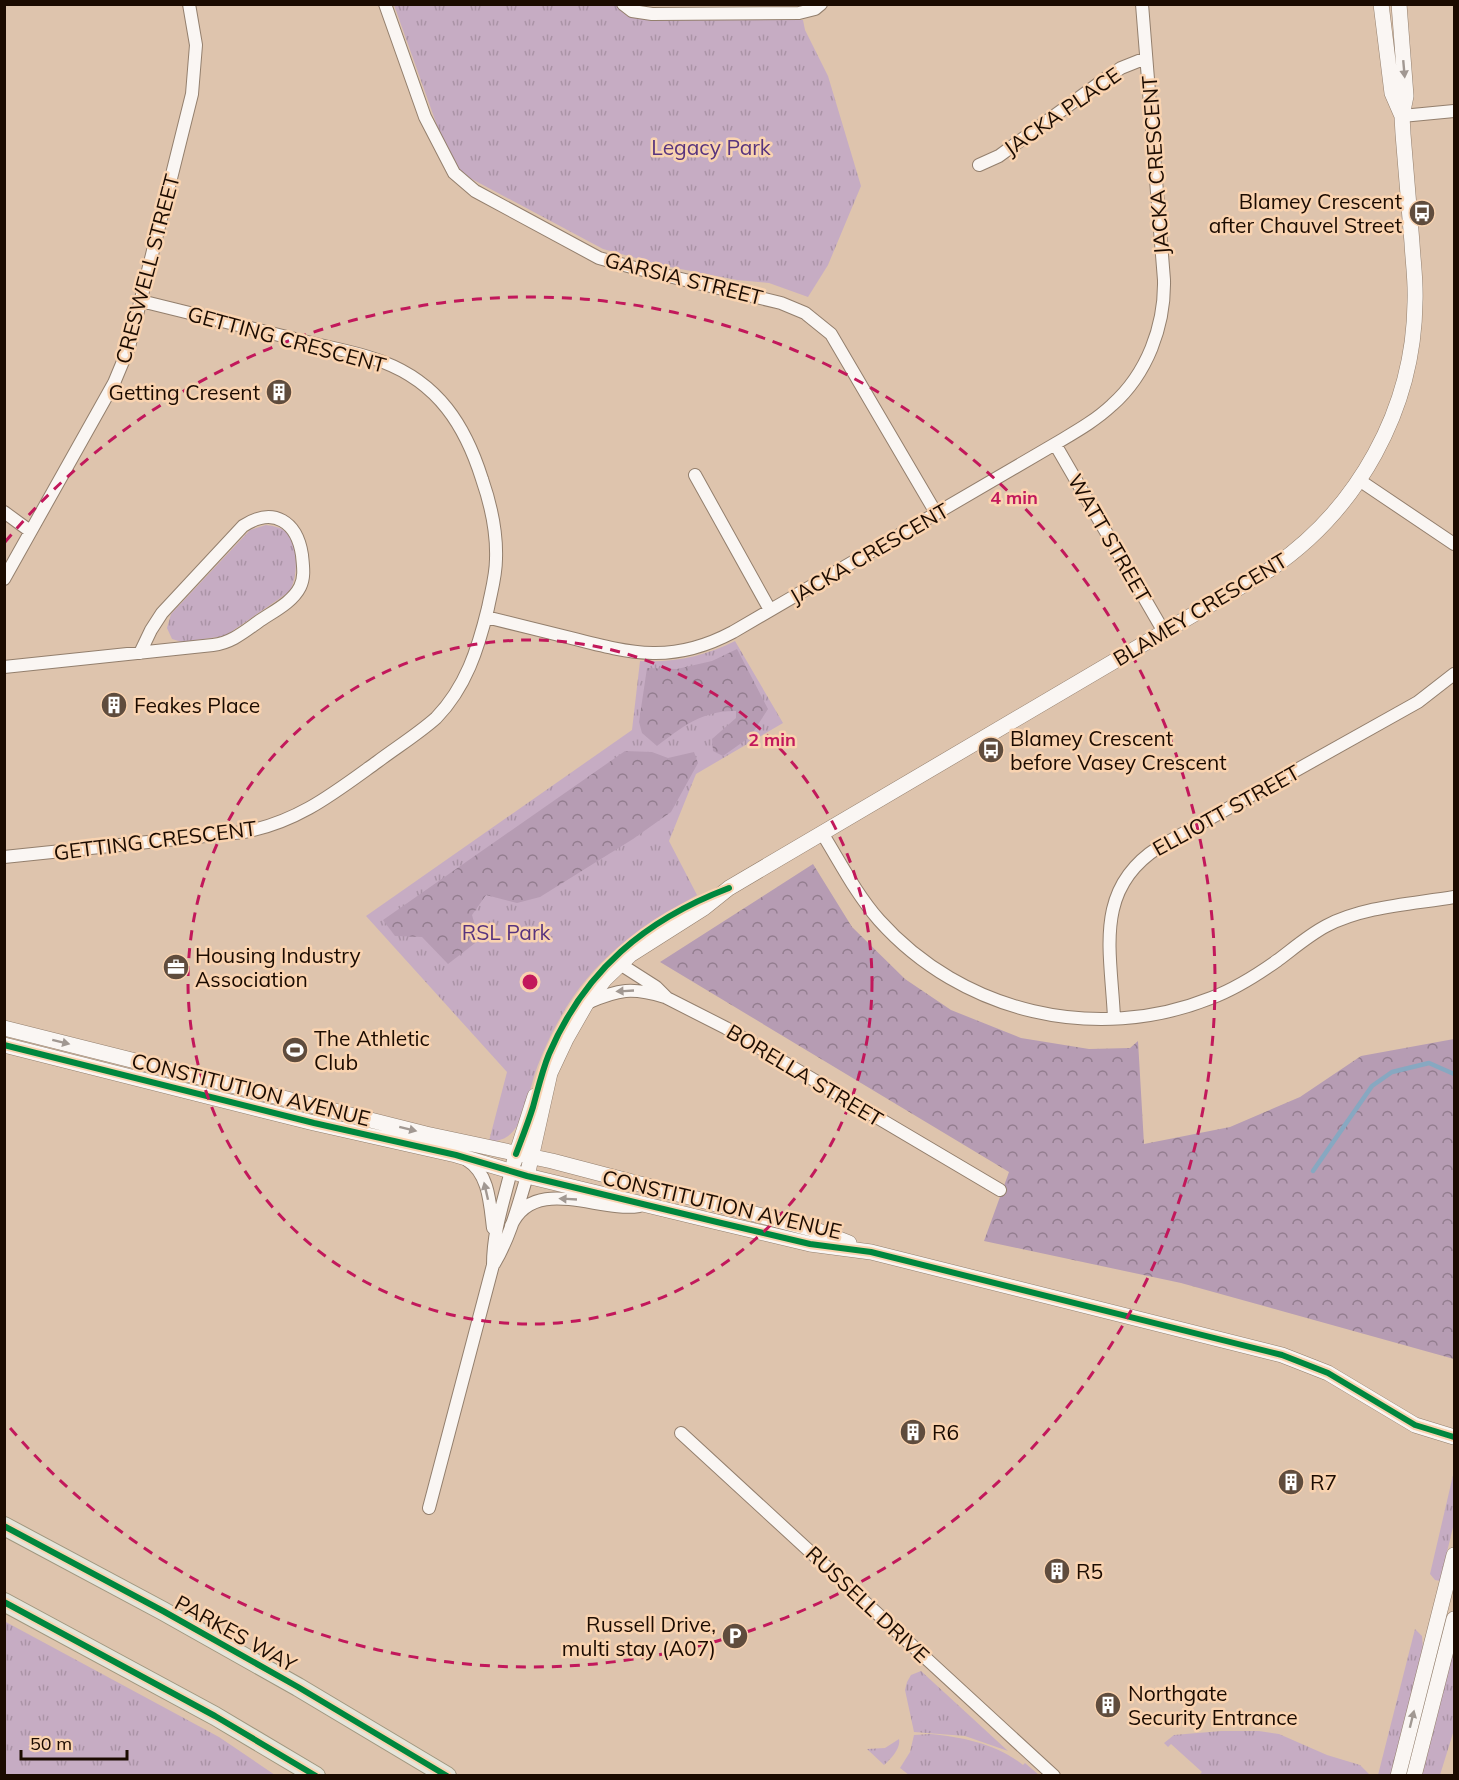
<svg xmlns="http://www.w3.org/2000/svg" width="1459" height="1780" font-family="Mulish,sans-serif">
  <defs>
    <pattern id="grass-tufts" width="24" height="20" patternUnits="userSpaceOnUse" patternTransform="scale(1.5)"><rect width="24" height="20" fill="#c6acc3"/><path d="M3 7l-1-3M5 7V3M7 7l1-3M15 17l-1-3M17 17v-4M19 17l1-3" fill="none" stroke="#aa93a6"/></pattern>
    <pattern id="forest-crowns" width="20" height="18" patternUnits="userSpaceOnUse" patternTransform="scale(1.5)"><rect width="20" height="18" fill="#b69cb3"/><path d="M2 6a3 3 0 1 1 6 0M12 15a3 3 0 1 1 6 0" fill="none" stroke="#937d8f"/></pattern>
  </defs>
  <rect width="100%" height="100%" fill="#dec4ad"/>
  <path fill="url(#grass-tufts)" d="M 615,4 L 627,16 L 651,20 L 803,20 L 805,30 L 828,76 L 861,186 L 828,265 L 808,297 L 769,283 L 737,280 L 665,266 L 603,249 L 468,177 L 456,167 L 440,134 L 394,5 Z
    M 266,525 C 274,526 281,527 287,533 C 299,545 298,579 289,592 L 225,636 L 182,642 L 172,639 L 167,628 L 171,614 L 250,530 Z
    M 735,641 L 783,723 L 696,774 L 669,841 L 697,895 C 628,936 587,962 550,1037 C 543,1052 536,1068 532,1084 C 525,1107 520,1143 489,1141 L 507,1072 L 366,916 L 632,730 L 640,661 C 674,663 705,656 735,641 Z
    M 1454,1471 L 1454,1523 L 1440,1581 L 1435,1580 L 1430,1574 Z
    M 4,1621 L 219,1737 L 275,1775 L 5,1775 Z
    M 1415,1629 L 1422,1636 L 1423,1648 L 1391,1775 L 1378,1775 Z
    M 1454,1648 L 1454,1730 L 1440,1775 L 1422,1776 Z
    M 921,1671 L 1008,1751 L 965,1736 L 914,1732 L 905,1690 L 907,1682 L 911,1675 Z
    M 1221,1731 L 1259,1731 L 1279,1734 L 1327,1755 L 1360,1765 L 1370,1775 L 1199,1775 L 1202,1772 L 1171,1744 L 1168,1747 L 1164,1743 L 1174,1735 Z
    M 930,1734 C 963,1737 997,1744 1023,1765 L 1025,1763 L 1039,1775 L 909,1775 L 900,1768 L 910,1752 L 914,1735 Z
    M 899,1739 C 901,1748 892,1758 884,1765 L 867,1749 L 885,1748 Z"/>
  <path fill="url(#forest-crowns)" d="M 737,649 L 768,709 L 750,737 L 723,756 L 713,751 L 712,739 L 736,718 L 736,711 C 703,710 682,727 657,746 L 642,733 L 639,722 L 647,668 L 677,669 L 712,661 Z
    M 625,751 L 652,752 L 668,758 L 694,752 L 698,763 L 671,812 L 633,839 L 540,897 L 517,903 L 486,895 L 472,915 L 479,940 L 448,964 L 422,937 L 395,936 L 383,920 Z
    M 813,864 L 852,927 L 905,979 L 951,1010 L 1021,1038 L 1089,1049 L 1130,1048 L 1138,1041 L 1144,1144 L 1230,1127 L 1300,1097 L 1361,1056 L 1454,1039 L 1454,1359 L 1181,1283 L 984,1241 L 1009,1172 L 660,962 Z"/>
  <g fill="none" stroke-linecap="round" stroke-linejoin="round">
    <path stroke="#87a8c1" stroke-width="4.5" d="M 1313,1171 L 1372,1086 L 1392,1072 L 1429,1063 L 1454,1074"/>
    <defs>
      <path id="minor" d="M 385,4 L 425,117 L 454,173 L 475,191 L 599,258 L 635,268 L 781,303 L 805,313 L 831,334 L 936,513
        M 623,4 L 632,11 L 652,14 L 799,13 L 815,9 L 821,4
        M 1402,116 L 1454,111
        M 979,165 L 999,156 L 1109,76 L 1121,68 L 1146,58
        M 1055,444 L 1164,632
        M 695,475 L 770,610
        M 1359,480 L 1454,544
        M 4,512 L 30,531
        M 4,579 L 114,383 L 129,347 L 192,94 L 196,45 L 189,4
        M 486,617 C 514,624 543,631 571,638 C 633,654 673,664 733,632 L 1055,444 C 1075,432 1095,421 1112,405 C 1147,374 1165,326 1164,280 L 1142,4
        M 4,667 L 213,645 C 231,643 244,632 258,622 C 272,612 292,603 300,587 C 305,577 303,566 302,555 C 297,522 274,506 243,526 L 162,613 L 151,630 L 140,653
        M 822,833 C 840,862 856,894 879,920 C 962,1013 1096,1044 1211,998 C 1235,989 1257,975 1278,960 C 1294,948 1309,935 1326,926 C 1364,906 1413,904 1454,897
        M 4,857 L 244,832 C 298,822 334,793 377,762 C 397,747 418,734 436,718 C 466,687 478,649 488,608 C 491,592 496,576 496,559 C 497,531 491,505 482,479 C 465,425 438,383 383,362 C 355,351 324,347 295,339 C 244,326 192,314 141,301
        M 620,964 L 656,987 L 667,998 L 726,1028 L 1000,1190
        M 587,1003 C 619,989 632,987 665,997
        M 1114,1018 C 1111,951 1093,889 1159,847 L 1418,702 L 1454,674
        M 467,1160 C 489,1173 490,1204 493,1228
        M 511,1226 C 534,1174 600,1213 639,1206
        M 494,1264 C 510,1237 518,1206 527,1176
        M 681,1433 L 1054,1776
        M 429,1508 L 493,1265 C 493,1232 503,1203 511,1171"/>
      <path id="tertiary" d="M 1399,4 L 1406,96 L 1402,116
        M 4,1028 L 426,1134 L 552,1161 L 816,1230 L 849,1243
        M 4,1045 L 314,1123 L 456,1155 L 527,1176 L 717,1222 L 810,1244 L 871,1252 L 1282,1355 L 1328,1373 L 1415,1425 L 1454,1437
        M 514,1162 L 535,1096
        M 527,1176 L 550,1073 L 566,1039 L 586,1004 L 605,979 L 630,955 L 704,908 L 729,888 L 1269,570 C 1358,510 1414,409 1415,302 C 1416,282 1413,262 1412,243 C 1409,206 1406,170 1403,134 L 1402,116 L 1392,93 L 1381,4
        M 1398,1776 L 1454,1555
        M 1414,1776 L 1454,1619"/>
      <path id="primary" d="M 4,1526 L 163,1611 L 298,1687 L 447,1776
        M 4,1602 L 215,1716 L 316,1776"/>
    </defs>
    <use href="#minor" stroke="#937f6d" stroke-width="14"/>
    <use href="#tertiary" stroke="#937f6d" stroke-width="16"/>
    <use href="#primary" stroke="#a0977f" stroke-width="20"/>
    <use href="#minor" stroke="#faf6f3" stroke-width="12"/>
    <use href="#tertiary" stroke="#faf6f3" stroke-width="15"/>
    <use href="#primary" stroke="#e6e5da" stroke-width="18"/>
    <defs>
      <path id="cycleway" d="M 4,1045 L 314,1123 L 456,1155 L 527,1176 L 717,1222 L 810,1244 L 871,1252 L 1282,1355 L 1328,1373 L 1415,1425 L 1454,1437
        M 516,1154 C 522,1138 528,1123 533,1107 C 538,1089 542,1071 549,1054 C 585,970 645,920 729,888
        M 4,1526 L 163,1611 L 298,1687 L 447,1776
        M 4,1602 L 215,1716 L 316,1776"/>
    </defs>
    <use href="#cycleway" stroke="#f9d3b0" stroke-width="10"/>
    <use href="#cycleway" stroke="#00873e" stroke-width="6"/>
  </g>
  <defs><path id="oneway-solid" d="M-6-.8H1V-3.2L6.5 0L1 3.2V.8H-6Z" transform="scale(1.5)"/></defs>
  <g fill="#a19892">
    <use href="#oneway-solid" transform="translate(1404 69) rotate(85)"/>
    <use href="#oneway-solid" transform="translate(625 991) rotate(177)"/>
    <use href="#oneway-solid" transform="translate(61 1042) rotate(14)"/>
    <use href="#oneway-solid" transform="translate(408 1129) rotate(14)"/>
    <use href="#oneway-solid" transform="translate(486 1191) rotate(-103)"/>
    <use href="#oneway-solid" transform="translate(568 1199) rotate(-177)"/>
    <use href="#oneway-solid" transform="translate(1412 1719) rotate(-76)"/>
  </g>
  <g fill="none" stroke="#c2185b" stroke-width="3" stroke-dasharray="10 8">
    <circle cx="530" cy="982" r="342"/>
    <path d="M5 542A685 685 0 1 1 5 1422"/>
  </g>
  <defs>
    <symbol id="bus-disc" viewBox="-11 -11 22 22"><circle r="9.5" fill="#5f4c3d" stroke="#f9d3b0"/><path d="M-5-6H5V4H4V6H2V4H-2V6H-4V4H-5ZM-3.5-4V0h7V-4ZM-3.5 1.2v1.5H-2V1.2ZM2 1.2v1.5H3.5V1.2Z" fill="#fff"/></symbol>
    <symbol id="building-disc" viewBox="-11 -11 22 22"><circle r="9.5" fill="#5f4c3d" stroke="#f9d3b0"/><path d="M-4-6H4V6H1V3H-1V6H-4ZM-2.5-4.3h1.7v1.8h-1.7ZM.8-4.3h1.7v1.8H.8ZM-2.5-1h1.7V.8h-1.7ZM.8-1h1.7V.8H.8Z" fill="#fff"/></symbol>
    <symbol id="office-disc" viewBox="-11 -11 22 22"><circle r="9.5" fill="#5f4c3d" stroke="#f9d3b0"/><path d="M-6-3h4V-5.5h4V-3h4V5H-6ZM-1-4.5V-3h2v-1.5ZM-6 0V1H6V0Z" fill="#fff"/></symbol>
    <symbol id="stadium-disc" viewBox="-11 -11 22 22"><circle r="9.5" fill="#5f4c3d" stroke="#f9d3b0"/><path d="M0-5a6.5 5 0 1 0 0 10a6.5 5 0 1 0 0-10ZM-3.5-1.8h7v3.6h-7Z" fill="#fff"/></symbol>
    <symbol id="parking-disc" viewBox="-11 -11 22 22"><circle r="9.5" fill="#5f4c3d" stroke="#f9d3b0"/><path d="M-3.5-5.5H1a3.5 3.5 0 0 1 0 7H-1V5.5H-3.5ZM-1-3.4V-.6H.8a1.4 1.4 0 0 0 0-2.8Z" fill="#fff"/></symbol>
  </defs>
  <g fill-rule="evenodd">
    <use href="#bus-disc" x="1407" y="198" width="30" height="30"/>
    <use href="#building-disc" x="264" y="377" width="30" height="30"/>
    <use href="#building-disc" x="99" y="690" width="30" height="30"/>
    <use href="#bus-disc" x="976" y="735" width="30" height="30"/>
    <use href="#office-disc" x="161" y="952" width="30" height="30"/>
    <use href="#stadium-disc" x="280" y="1035" width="30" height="30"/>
    <use href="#building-disc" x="898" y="1417" width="30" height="30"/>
    <use href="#building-disc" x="1276" y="1467" width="30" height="30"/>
    <use href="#building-disc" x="1042" y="1556" width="30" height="30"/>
    <use href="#parking-disc" x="720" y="1621" width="30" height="30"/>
    <use href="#building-disc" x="1093" y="1690" width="30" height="30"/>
  </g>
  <g text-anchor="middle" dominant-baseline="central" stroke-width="5" stroke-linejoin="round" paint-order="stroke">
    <g font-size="21" fill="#1b0b00" stroke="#f9d3b0">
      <text transform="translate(1062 111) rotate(-35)">JACKA PLACE</text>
      <text transform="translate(1155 165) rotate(-94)">JACKA CRESCENT</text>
      <text transform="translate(147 269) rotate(-75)">CRESWELL STREET</text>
      <text transform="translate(684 278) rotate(14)">GARSIA STREET</text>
      <text transform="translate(287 339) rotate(15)">GETTING CRESCENT</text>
      <text transform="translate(1110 538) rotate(60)">WATT STREET</text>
      <text transform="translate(869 553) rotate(-30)">JACKA CRESCENT</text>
      <text transform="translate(1200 609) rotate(-31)">BLAMEY CRESCENT</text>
      <text transform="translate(1226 810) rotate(-29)">ELLIOTT STREET</text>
      <text transform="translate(155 840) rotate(-7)">GETTING CRESCENT</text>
      <text transform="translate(805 1075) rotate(31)">BORELLA STREET</text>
      <text transform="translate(251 1089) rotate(14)">CONSTITUTION AVENUE</text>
      <text transform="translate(722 1204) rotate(13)">CONSTITUTION AVENUE</text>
      <text transform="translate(868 1604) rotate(43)">RUSSELL DRIVE</text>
      <text transform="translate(236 1633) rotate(29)">PARKES WAY</text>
    </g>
    <g font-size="21" fill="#58347e" stroke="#f9d3b0">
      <text x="711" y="147">Legacy Park</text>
      <text x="506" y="932">RSL Park</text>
    </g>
    <g font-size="21" fill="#1b0b00" stroke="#f9d3b0" text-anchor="start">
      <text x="1402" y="201" text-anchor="end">Blamey Crescent<tspan x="1402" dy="24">after Chauvel Street</tspan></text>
      <text x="260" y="392" text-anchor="end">Getting Cresent</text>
      <text x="134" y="705">Feakes Place</text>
      <text x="1010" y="738">Blamey Crescent<tspan x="1010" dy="24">before Vasey Crescent</tspan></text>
      <text x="195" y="955">Housing Industry<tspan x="195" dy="24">Association</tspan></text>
      <text x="314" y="1038">The Athletic<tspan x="314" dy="24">Club</tspan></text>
      <text x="932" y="1432">R6</text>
      <text x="1310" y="1482">R7</text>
      <text x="1076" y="1571">R5</text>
      <text x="716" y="1624" text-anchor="end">Russell Drive,<tspan x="716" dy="24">multi stay (A07)</tspan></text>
      <text x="1128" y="1693">Northgate<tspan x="1128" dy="24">Security Entrance</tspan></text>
    </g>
  </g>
  <circle cx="530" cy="982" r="9" fill="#c2185b" stroke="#f9d3b0" stroke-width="3"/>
  <g font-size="18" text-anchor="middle" font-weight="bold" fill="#c2185b" stroke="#f9d3b0" stroke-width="5" stroke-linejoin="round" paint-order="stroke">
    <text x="1014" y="504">4 min</text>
    <text x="772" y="746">2 min</text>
  </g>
  <rect width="1459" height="1780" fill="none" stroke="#1b0b00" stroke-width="12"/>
  <path d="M21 1750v9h106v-9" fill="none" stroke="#1b0b00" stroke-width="3"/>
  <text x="30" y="1750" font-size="18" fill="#1b0b00" stroke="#f9d3b0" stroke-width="4.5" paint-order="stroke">50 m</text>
</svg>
